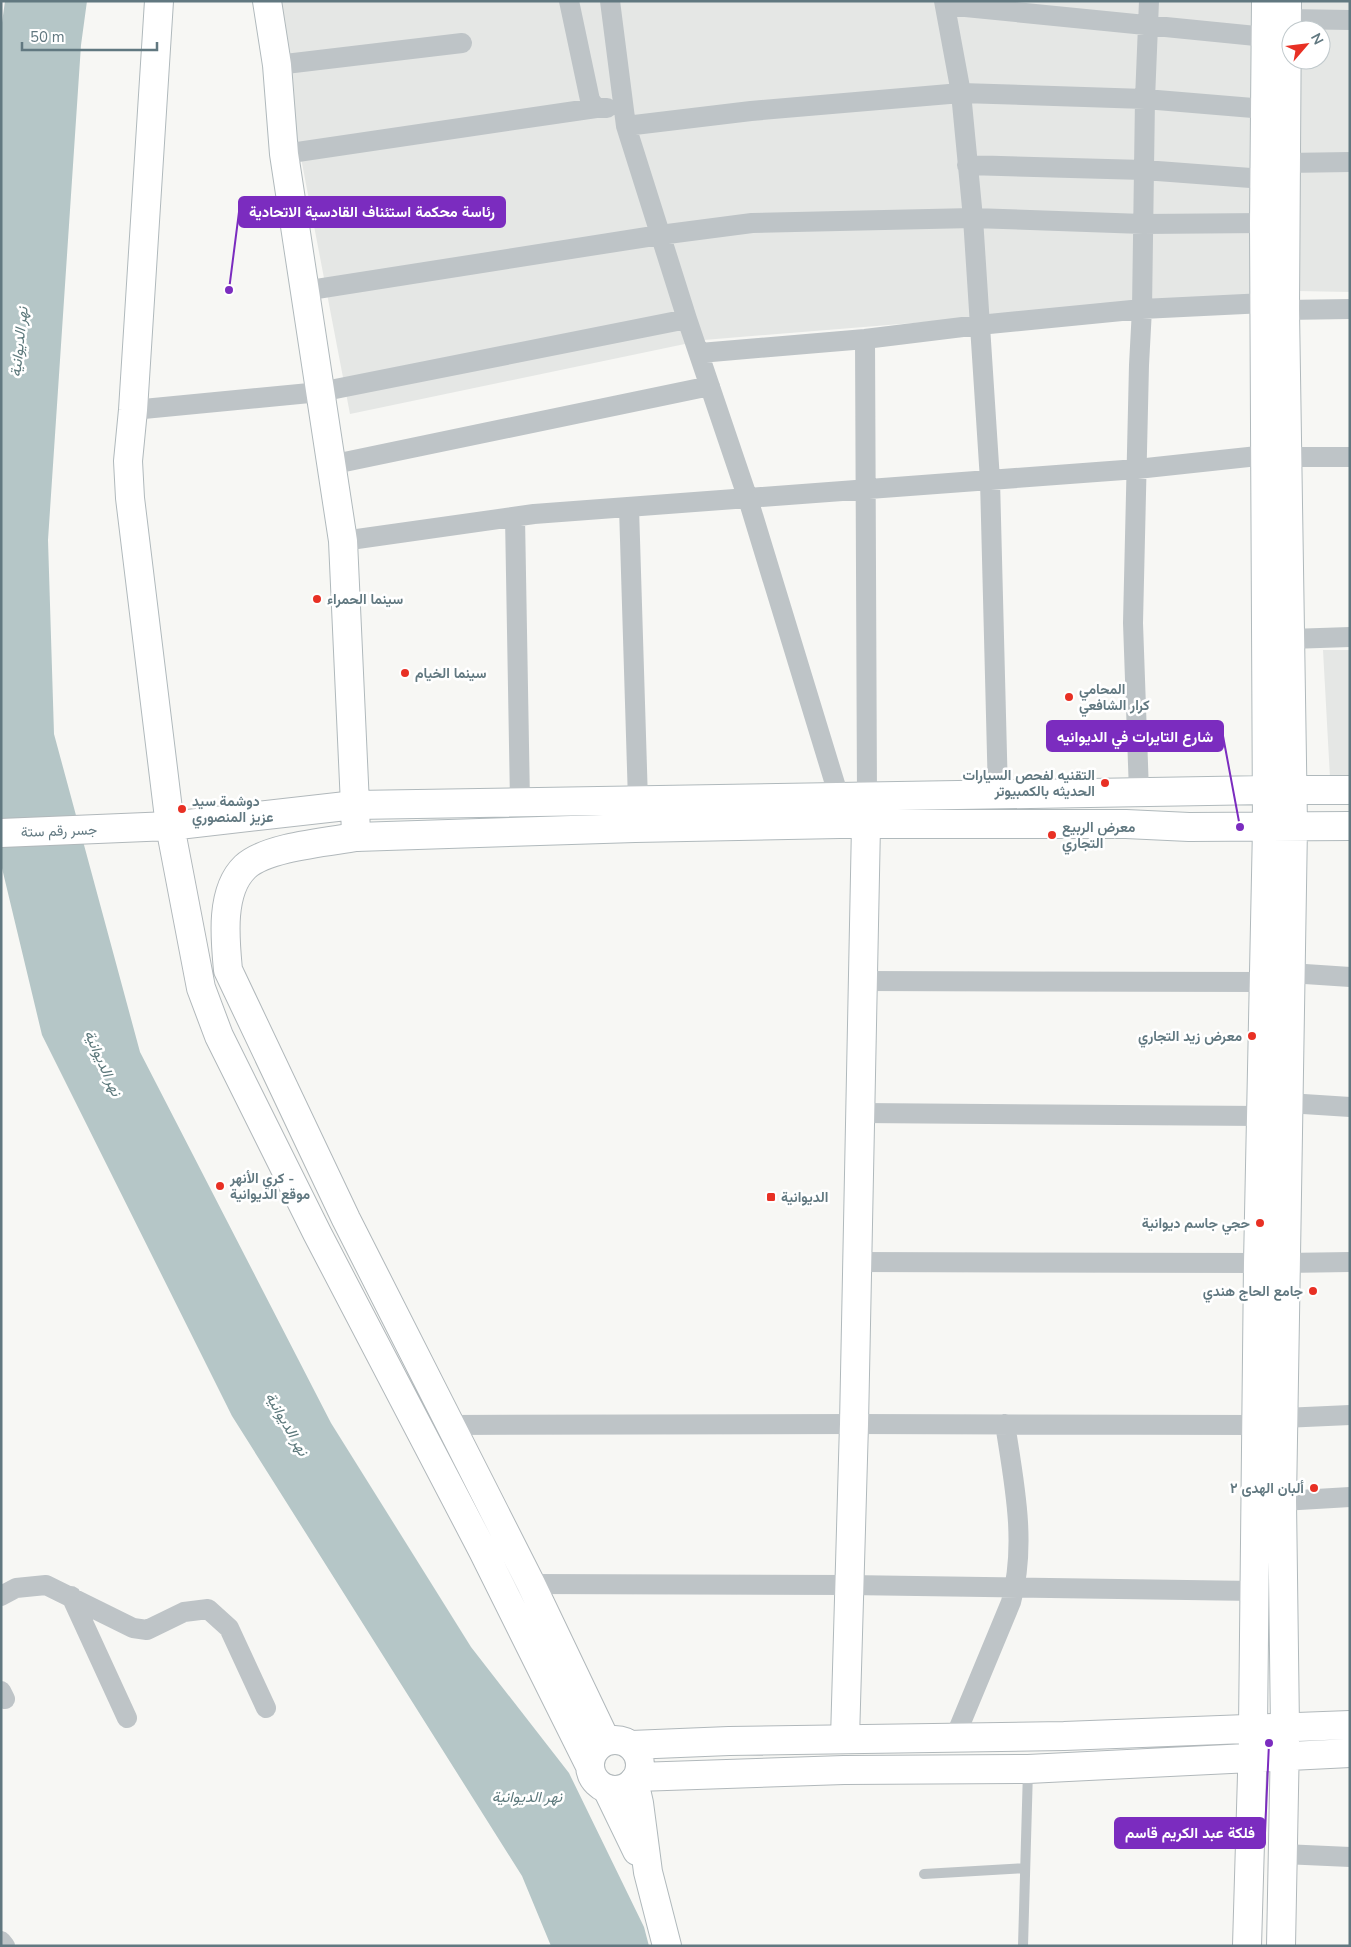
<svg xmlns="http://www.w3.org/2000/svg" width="1351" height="1947" font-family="'Nunito Sans',Vazirmatn,sans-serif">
  <rect width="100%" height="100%" fill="#f7f7f4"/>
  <path fill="#e5e7e5" d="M 271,1 L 1255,1 L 1256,295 L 704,340 L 350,414 Z
    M 1302,1 L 1350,1 L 1350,292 L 1297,291 L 1301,60 L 1321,60 L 1321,30 L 1301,30 Z
    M 1323,650 L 1350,650 L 1350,776 L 1330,778 Z"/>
  <path fill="#b5c6c7" d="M 5,1 L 87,1 L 81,45 L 48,540 L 54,734 L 140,1052 L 331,1423 L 471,1647 L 569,1773 L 644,1927 L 649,1946 L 551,1946 L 522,1876 L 232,1416 L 42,1035 L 1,864 L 1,30 Z"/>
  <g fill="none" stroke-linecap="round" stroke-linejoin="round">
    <defs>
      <path id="secondary" d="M 159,1 L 133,410 L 128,461 L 130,498 L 170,826
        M 267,1 L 277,65 L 284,154 L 343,541 L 355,805 L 1267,790 L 1350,790
        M 356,837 L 635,828 L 840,824 L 1126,824 L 1189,827 L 1350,826
        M 1285,1728 L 1282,1501 L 1293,826 L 1285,310 L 1287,1
        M 1253,1729 L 1258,1263 L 1267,827 L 1264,223 L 1266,1
        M 845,1739 L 854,1424 L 866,825
        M 634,1781 L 639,1803 L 648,1872 L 667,1946
        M 607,1789 L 637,1851"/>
      <path id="primary" d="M 170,826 L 201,988 L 219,1036 L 317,1233 L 483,1551 L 590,1766
        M 1,833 L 170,826 L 355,805 L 356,837 C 327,842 266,847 245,867 C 220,891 225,939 228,970 L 346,1219 L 531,1584 L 606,1741
        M590 1765a25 25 0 1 1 50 0a25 25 0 1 1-50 0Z
        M 631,1745 L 729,1741 L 1064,1736 L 1350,1725
        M 637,1777 L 844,1770 L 1028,1769 L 1350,1753
        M 1247,1946 L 1253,1740
        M 1281,1946 L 1285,1740"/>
    </defs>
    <use href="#secondary" stroke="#b0b9bc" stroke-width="30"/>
    <use href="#primary" stroke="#b1b8bb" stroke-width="30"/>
    <path stroke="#bec4c7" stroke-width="10" d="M 924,1874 L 1025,1868
      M 1023,1946 L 1028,1770"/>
    <path stroke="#bec4c7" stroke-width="20" d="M 569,1 L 590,100 L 596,108 L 607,108
      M 610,1 L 626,126 L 687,319 L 748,499 L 839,797
      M 944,1 L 961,93 L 973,218 L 990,480 L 998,794
      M 945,5 L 1266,37
      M 1286,19 L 1350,20
      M 277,65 L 462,43
      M 626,126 L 751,111 L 961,93 L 1145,99 L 1265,109
      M 284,154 L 596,108
      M 1286,163 L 1350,162
      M 967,165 L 1144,170 L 1264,179
      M 304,291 L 660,235 L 752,223 L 973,218 L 1143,224 L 1264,223
      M 1285,310 L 1350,309
      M 865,339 L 867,797
      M 700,353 L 865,339 L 979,325 L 1142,309 L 1265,303
      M 133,410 L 320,392 L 687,319
      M 1287,457 L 1350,457
      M 330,465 L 710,386
      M 629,507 L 638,801
      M 515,517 L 520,802
      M 343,541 L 534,514 L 1137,469 L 1267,455
      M 1290,639 L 1350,637
      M 1139,792 L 1133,623 L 1139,365 L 1142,309 L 1145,99 L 1149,1
      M 1290,973 L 1350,977
      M 864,981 L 1264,982
      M 1288,1103 L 1350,1107
      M 861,1113 L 1261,1116
      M 857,1262 L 1258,1263
      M 1285,1263 L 1350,1262
      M 1283,1418 L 1350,1415
      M 449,1425 L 854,1424 L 1257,1425
      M 1282,1501 L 1350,1497
      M 531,1584 L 849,1585 L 1255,1591
      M 1,1596 L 16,1588 L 46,1585 L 133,1628 L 147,1630 L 184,1612 L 208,1609 L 229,1628 L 266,1708
      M 71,1596 L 127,1718
      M 1,1691 L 5,1699
      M 955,1737 L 1011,1602 C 1027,1544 1014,1482 1005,1424
      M 1283,1854 L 1350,1857
      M 1,1941 L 5,1946"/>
    <use href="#secondary" stroke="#fff" stroke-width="28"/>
    <use href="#primary" stroke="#fff" stroke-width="28"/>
  </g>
  <g fill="#e83024" stroke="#fff" stroke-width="2">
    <circle cx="317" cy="599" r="5"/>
    <circle cx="405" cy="673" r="5"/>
    <circle cx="1069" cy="697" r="5"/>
    <circle cx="1105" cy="783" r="5"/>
    <circle cx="182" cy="809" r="5"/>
    <circle cx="1052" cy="835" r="5"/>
    <circle cx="1252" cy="1036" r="5"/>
    <circle cx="220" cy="1186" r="5"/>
    <rect x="766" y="1192" width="10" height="10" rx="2.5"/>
    <circle cx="1260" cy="1223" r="5"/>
    <circle cx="1313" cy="1291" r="5"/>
    <circle cx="1314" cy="1488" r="5"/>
  </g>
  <g text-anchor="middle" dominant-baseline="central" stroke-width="5" stroke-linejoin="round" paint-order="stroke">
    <g font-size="14" font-weight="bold" fill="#617880" stroke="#fff" text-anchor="start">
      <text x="327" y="599">سينما الحمراء</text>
      <text x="415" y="673">سينما الخيام</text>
      <text x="1079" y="689">المحامي<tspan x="1079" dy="16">كرار الشافعي</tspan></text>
      <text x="1095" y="775" text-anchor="end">التقنيه لفحص السيارات<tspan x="1095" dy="16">الحديثه بالكمبيوتر</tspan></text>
      <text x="192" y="801">دوشمة سيد<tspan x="192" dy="16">عزيز المنصوري</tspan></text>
      <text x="1062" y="827">معرض الربيع<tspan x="1062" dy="16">التجاري</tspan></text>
      <text x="1242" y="1036" text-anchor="end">معرض زيد التجاري</text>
      <text x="230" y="1178">كري الأنهر -<tspan x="230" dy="16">موقع الديوانية</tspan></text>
      <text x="781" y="1197">الديوانية</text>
      <text x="1250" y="1223" text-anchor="end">حجي جاسم ديوانية</text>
      <text x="1303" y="1291" text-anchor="end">جامع الحاج هندي</text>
      <text x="1304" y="1488" text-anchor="end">ألبان الهدى ٢</text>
    </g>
    <g font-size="14" fill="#617880" stroke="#fff">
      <text transform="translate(59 831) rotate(-2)">جسر رقم ستة</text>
    </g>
    <g font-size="15" font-style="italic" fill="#5c787b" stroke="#fff">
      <text transform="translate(19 342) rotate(-84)">نهر الديوانية</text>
      <text transform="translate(103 1063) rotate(66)">نهر الديوانية</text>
      <text transform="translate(287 1424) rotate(60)">نهر الديوانية</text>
      <text x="527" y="1797">نهر الديوانية</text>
    </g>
  </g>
  <path fill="none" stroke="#7b2cbf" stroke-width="2" d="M229 290L239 212M1240 827L1223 736M1269 1743L1265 1833"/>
  <g fill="#7b2cbf" stroke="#fff" stroke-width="2">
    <circle cx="229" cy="290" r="5"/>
    <circle cx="1240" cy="827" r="5"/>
    <circle cx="1269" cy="1743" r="5"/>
  </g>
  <g fill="#7b2cbf" stroke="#7b2cbf" stroke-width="2">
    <rect x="239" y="197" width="266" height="30" rx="5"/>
    <rect x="1047" y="721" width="176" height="30" rx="5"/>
    <rect x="1115" y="1818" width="150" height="30" rx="5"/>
  </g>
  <g font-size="15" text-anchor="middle" font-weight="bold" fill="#fff">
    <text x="372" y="217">رئاسة محكمة استئناف القادسية الاتحادية</text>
    <text x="1135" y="742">شارع التايرات في الديوانيه</text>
    <text x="1190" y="1838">فلكة عبد الكريم قاسم</text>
  </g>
  <rect width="1351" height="1947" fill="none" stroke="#617880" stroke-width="5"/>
  <g transform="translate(1306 45) rotate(62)"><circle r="24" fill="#ffffff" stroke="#c0c9cc"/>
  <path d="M0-4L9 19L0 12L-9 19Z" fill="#e83024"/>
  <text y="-8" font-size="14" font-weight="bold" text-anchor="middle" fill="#617880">N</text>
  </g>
  <path d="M22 42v8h135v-8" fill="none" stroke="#617880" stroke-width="2.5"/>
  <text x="30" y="42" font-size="15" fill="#617880" stroke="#ffffff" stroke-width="4" paint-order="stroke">50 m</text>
</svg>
